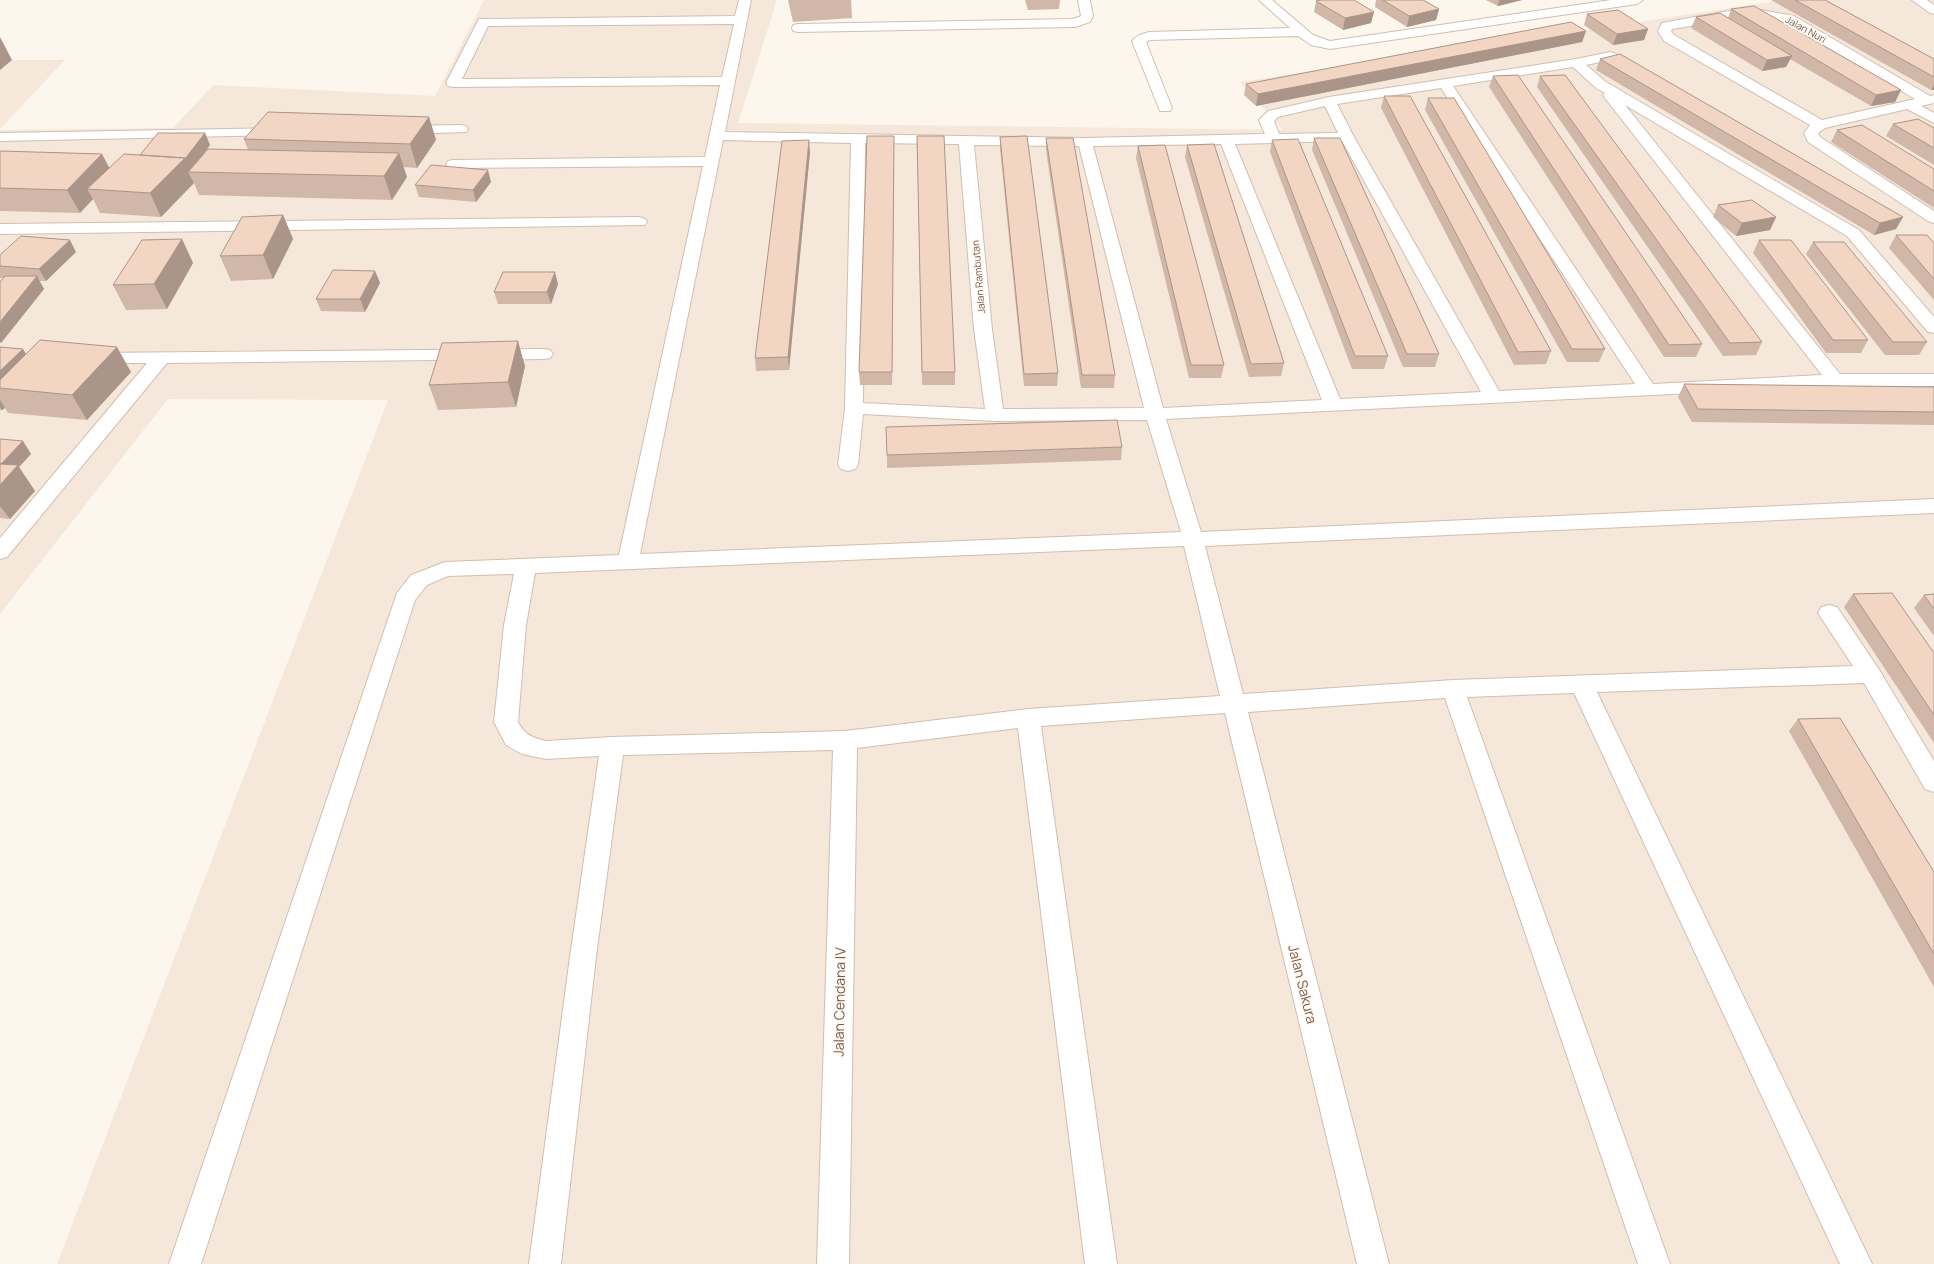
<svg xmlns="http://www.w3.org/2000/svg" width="1934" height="1264" font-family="Manrope,sans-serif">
  <rect width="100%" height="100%" fill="#fdf6ec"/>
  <path fill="#f5e8da" d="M 484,0 L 777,0 L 738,123 L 1283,130 L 1240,82 L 1784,0 L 1934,0 L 1934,1264 L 57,1264 L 388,400 L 168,399 L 0,614 L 0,130 L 173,128 L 213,85 L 435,96 Z
    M 0,60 L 65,60 L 0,129 Z"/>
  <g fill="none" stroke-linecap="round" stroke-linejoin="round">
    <defs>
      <path id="minor" d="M 739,0 L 751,0 L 725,132 L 1085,138 L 1265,134 L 1259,120 L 1268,111 L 1273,110 L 1329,97 L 1576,59 L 1610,52 L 1615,53 L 1617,56 L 1615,59 L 1586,65 L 1606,82 L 1859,230 L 1934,317 L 1934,333 L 1928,332 L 1847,236 L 1625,105 L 1840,374 L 1934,374 L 1934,386 L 1835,386 L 1166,419 L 1201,532 L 1934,499 L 1934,513 L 1205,546 L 1243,694 L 1453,680 L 1853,666 L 1818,613 L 1821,607 L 1829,605 L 1837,607 L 1878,668 L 1934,761 L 1934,792 L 1925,789 L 1864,683 L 1597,692 L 1872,1264 L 1840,1264 L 1574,693 L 1467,697 L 1670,1264 L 1638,1264 L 1445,698 L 1248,712 L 1389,1264 L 1357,1264 L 1225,713 L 1041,726 L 1117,1264 L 1085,1264 L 1018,728 L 857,748 L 849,1264 L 817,1264 L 833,750 L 623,755 L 596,957 L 561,1264 L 529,1264 L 570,957 L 599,756 L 546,759 L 522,754 L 506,745 L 494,722 L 504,625 L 514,574 L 448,576 L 427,585 L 415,600 L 201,1264 L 169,1264 L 397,593 L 411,575 L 445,562 L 619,555 L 703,166 L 453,168 L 448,167 L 446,164 L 448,161 L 453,160 L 705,157 L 720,85 L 453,87 L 448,86 L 446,83 L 479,19 L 735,16 ZM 734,24 L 722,77 L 462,79 L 488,26 ZM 1573,67 L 1596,88 L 1605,93 L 1603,95 L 1605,98 L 1822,375 L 1653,384 L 1453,86 ZM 1441,88 L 1635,384 L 1499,391 L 1354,137 L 1337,104 ZM 1325,106 L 1338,133 L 1279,134 L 1274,121 L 1278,117 ZM 723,140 L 851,143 L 845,408 L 838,465 L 841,469 L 848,471 L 855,469 L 858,465 L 863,414 L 995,421 L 1147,420 L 1181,532 L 640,554 ZM 1342,141 L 1481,392 L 1340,399 L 1235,144 ZM 865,143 L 959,144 L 974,329 L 985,409 L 863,403 ZM 1221,144 L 1322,400 L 1163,408 L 1093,146 ZM 974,145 L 1079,146 L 1144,408 L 1003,409 L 992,329 ZM 1184,546 L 1220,696 L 1028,709 L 845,731 L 612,737 L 546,741 C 532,738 524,734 518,722 L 526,625 L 535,573 Z
        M 1078,0 L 1090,0 L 1093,16 L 1090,22 L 1075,27 L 798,32 L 793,31 L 792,28 L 793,25 L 798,24 L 1073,19 L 1081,16 Z
        M 1259,0 L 1272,0 L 1313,35 L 1330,41 L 1611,0 L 1643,0 L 1637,4 L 1330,49 L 1311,45 L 1298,36 L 1150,40 L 1146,42 L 1172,108 L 1170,111 L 1160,111 L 1132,41 C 1137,35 1142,34 1149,32 L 1290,28 Z
        M 1912,0 L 1927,0 L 1934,5 L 1934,14 L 1930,13 Z
        M 1761,10 L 1794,16 L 1930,96 L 1934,95 L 1934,103 L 1921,106 L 1934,113 L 1934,123 L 1907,109 L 1825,128 L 1818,133 L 1820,137 L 1934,211 L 1934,223 L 1928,221 L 1808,142 L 1804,133 L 1810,125 L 1664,41 L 1658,31 L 1662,23 L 1667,22 L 1729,11 ZM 1745,17 L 1761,17 L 1784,22 L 1915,99 L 1822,120 L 1674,35 L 1671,31 L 1672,29 Z
        M 461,125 L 466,126 L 468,129 L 466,132 L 403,134 L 398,133 L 396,130 L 398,127 L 403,126 Z
        M 279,128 L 284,129 L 286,132 L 284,135 L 0,141 L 0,133 Z
        M 639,217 L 645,219 L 647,222 L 645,225 L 0,234 L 0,224 Z
        M 544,349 L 550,350 L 553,354 L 550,358 L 544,359 L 167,363 L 7,557 L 0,559 L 0,538 L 147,363 L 93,363 L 87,362 L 84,358 L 87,354 L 93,353 Z"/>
    </defs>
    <use href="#minor" stroke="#d1beb0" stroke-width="2"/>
    <use href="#minor" fill="#fff" fill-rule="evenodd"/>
  </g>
  <path fill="#d1b7a8" d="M 788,0 L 851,0 L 852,18 L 793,22 Z
    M 1025,0 L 1060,0 L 1059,9 L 1028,10 Z
    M 1376,0 L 1423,0 L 1439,9 L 1436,20 L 1407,27 L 1375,7 Z
    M 1486,0 L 1522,0 L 1498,6 Z
    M 1771,0 L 1825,0 L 1934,59 L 1934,90 L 1931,90 Z
    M 1316,1 L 1371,23 L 1343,30 L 1314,12 Z
    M 1731,9 L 1901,90 L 1895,102 L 1871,106 L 1790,59 L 1786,67 L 1762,71 L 1691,28 L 1696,17 L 1728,18 Z
    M 1587,14 L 1648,29 L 1644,40 L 1613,45 L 1584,25 Z
    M 1586,31 L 1582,42 L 1256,106 L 1244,95 L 1246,84 Z
    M 1600,59 L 1903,217 L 1896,229 L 1874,235 L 1596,70 Z
    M 1493,76 L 1702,344 L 1696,357 L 1664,357 L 1489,87 Z
    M 1540,76 L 1762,342 L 1756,355 L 1723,356 L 1537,87 Z
    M 1384,96 L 1551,351 L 1546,364 L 1514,365 L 1381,108 Z
    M 1428,98 L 1605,349 L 1599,362 L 1567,362 L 1425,110 Z
    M 429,117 L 436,140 L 417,168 L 403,167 L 407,177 L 392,200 L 199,195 L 194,183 L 161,217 L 100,213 L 93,199 L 80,213 L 0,211 L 0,151 L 102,154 L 109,168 L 140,155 L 205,133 L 210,145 L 199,160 L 248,150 L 244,139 Z
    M 1893,124 L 1934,128 L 1934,165 L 1886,136 Z
    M 1837,130 L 1934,169 L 1934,208 L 1831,142 Z
    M 894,136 L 894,148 L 892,385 L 860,385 L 859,372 Z
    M 917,136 L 955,372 L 955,385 L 922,385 Z
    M 1000,137 L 1058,373 L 1057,386 L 1024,386 L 1000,149 Z
    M 1046,138 L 1115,375 L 1114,388 L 1081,388 L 1046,150 Z
    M 1314,138 L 1439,354 L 1435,367 L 1403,367 L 1312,150 Z
    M 1272,140 L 1388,356 L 1384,369 L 1352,369 L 1270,152 Z
    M 1187,145 L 1284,363 L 1281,376 L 1249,377 L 1185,157 Z
    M 1138,146 L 1224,365 L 1221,378 L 1189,378 L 1136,158 Z
    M 810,152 L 789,370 L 756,371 L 755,358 Z
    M 491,182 L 476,202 L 419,197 L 415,185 Z
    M 1718,205 L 1776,217 L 1770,230 L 1736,236 L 1713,217 Z
    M 283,215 L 293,239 L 273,279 L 231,281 L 220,256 Z
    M 1896,235 L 1934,243 L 1934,300 L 1889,248 Z
    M 182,239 L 193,263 L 167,309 L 126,310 L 113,285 Z
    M 1759,240 L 1868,340 L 1861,353 L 1826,353 L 1753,253 Z
    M 1813,242 L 1927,342 L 1919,355 L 1885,355 L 1806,254 Z
    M 76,252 L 46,281 L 39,281 L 44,289 L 1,343 L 0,343 L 0,282 L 3,278 L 0,278 L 0,255 Z
    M 375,271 L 380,283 L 365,312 L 321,311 L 316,299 Z
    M 558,284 L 551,304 L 498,304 L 494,292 Z
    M 0,347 L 26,354 L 131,372 L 87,420 L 8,413 L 5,408 L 2,410 L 0,410 Z
    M 525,366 L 516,407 L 438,410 L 429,385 Z
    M 1684,384 L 1934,387 L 1934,425 L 1692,422 L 1678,397 Z
    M 0,439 L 31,454 L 19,467 L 35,491 L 10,519 L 0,518 Z
    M 1122,447 L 1121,460 L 887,468 L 887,455 Z
    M 1853,594 L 1934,653 L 1934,743 L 1844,607 Z
    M 1934,594 L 1934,636 L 1914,608 L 1924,595 Z
    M 1798,719 L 1934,872 L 1934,987 L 1789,731 Z"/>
  <path fill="#aa9588" d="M 1499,0 L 1522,0 L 1498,6 Z
    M 1439,9 L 1436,20 L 1407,27 L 1409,16 Z
    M 1374,12 L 1371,23 L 1343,30 L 1345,18 Z
    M 1648,29 L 1644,40 L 1613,45 L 1617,34 Z
    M 1586,31 L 1582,42 L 1256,106 L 1258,94 Z
    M 0,37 L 12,60 L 0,70 Z
    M 1792,56 L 1786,67 L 1762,71 L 1767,60 Z
    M 1934,85 L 1934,90 L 1931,90 Z
    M 1901,90 L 1895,102 L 1871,106 L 1876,95 Z
    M 429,117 L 436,140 L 417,168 L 410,144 Z
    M 205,133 L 210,145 L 191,171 L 188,172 L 194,183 L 161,217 L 150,193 Z
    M 894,136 L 894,148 L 892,385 L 892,372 Z
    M 809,140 L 810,152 L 789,370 L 788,357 Z
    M 399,153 L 407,177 L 392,200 L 384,176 Z
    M 102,154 L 114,177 L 87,189 L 93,199 L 80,213 L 67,190 Z
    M 488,170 L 491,182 L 476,202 L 473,190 Z
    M 283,215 L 293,239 L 273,279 L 263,255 Z
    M 1776,217 L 1770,230 L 1736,236 L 1742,223 Z
    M 1903,217 L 1896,229 L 1874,235 L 1880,223 Z
    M 182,239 L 193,263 L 167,309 L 154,284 Z
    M 70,240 L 76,252 L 46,281 L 39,269 Z
    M 375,271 L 380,283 L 365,312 L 360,299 Z
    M 555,272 L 558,284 L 551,304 L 547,292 Z
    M 37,276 L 44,289 L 1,343 L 0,341 L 0,322 Z
    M 518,341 L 525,366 L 516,407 L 508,382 Z
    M 117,347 L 131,372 L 87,420 L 72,395 Z
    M 23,349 L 38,374 L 0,388 L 0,371 Z
    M 0,400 L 5,408 L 2,410 L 0,407 Z
    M 23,441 L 31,454 L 19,467 L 35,491 L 10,519 L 0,506 L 0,465 Z"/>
  <path fill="#f3d5c3" stroke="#aa9588" d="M 1321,0 L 1354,0 L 1374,12 L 1345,18 L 1316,1 Z
    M 1383,0 L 1423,0 L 1439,9 L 1409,16 Z
    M 1795,0 L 1825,0 L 1934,59 L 1934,77 Z
    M 1754,6 L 1901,90 L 1876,95 L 1731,9 Z
    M 1618,10 L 1648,29 L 1617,34 L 1587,14 Z
    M 1720,13 L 1792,56 L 1767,60 L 1696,17 Z
    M 1571,22 L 1586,31 L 1258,94 L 1246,84 Z
    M 1620,54 L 1903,217 L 1880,223 L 1600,59 Z
    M 1518,75 L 1702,344 L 1669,345 L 1493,76 Z
    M 1565,75 L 1762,342 L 1730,343 L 1540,76 Z
    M 1384,96 L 1410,96 L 1551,351 L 1518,352 Z
    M 1428,98 L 1454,98 L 1605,349 L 1572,349 Z
    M 268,112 L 429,117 L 410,144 L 244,139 Z
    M 1918,119 L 1934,128 L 1934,148 L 1893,124 Z
    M 1862,125 L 1934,169 L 1934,191 L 1837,130 Z
    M 158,133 L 205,133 L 185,159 L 185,158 L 140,155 Z
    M 867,136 L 894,136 L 892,372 L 859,372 Z
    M 917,136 L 944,136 L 955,372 L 922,372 Z
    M 1027,136 L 1058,373 L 1024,374 L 1000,137 Z
    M 1046,138 L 1073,138 L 1115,375 L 1082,375 Z
    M 1314,138 L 1340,138 L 1439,354 L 1407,354 Z
    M 1298,139 L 1388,356 L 1355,356 L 1272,140 Z
    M 809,140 L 788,357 L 755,358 L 782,141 Z
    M 1214,144 L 1284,363 L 1251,364 L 1187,145 Z
    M 1165,145 L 1224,365 L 1191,365 L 1138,146 Z
    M 208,149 L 399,153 L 384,176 L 188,172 Z
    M 0,151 L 102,154 L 67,190 L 0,188 Z
    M 124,154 L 185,158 L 150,193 L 87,189 Z
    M 431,165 L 488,170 L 473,190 L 415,185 Z
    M 1752,200 L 1776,217 L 1742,223 L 1718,205 Z
    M 283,215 L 263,255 L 220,256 L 242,217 Z
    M 1896,235 L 1927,235 L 1934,243 L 1934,279 Z
    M 21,236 L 70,240 L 39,269 L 0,266 L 0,255 Z
    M 182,239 L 154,284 L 113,285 L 142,240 Z
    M 1759,240 L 1791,240 L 1868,340 L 1833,340 Z
    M 1813,242 L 1844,242 L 1927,342 L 1893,342 Z
    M 333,270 L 375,271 L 360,299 L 316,299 Z
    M 503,272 L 555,272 L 547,292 L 494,292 Z
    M 5,276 L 37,276 L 0,322 L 0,282 Z
    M 40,340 L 117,347 L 72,395 L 0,388 L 0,380 Z
    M 518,341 L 508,382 L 429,385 L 442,343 Z
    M 0,347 L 23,349 L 0,371 Z
    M 1684,384 L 1934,387 L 1934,412 L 1698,409 Z
    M 1117,420 L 1122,447 L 887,455 L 886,427 Z
    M 0,439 L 23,441 L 1,464 L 0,464 Z
    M 0,464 L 18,465 L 0,485 Z
    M 1892,593 L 1934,653 L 1934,715 L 1853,594 Z
    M 1934,594 L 1934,609 L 1924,595 Z
    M 1840,718 L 1934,872 L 1934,954 L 1798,719 Z"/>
  <g text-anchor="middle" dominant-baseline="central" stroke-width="4" stroke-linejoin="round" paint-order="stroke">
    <g font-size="10" fill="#7a5c4d" stroke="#fffaf3">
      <text transform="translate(1806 29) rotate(29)">Jalan Nuri</text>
      <text transform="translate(978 277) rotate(-95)">Jalan Rambutan</text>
    </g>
    <g font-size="14" fill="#7a5c4d" stroke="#fffaf3">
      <text transform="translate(1303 984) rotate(76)">Jalan Sakura</text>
      <text transform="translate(839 1002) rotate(-89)">Jalan Cendana IV</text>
    </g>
  </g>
</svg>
